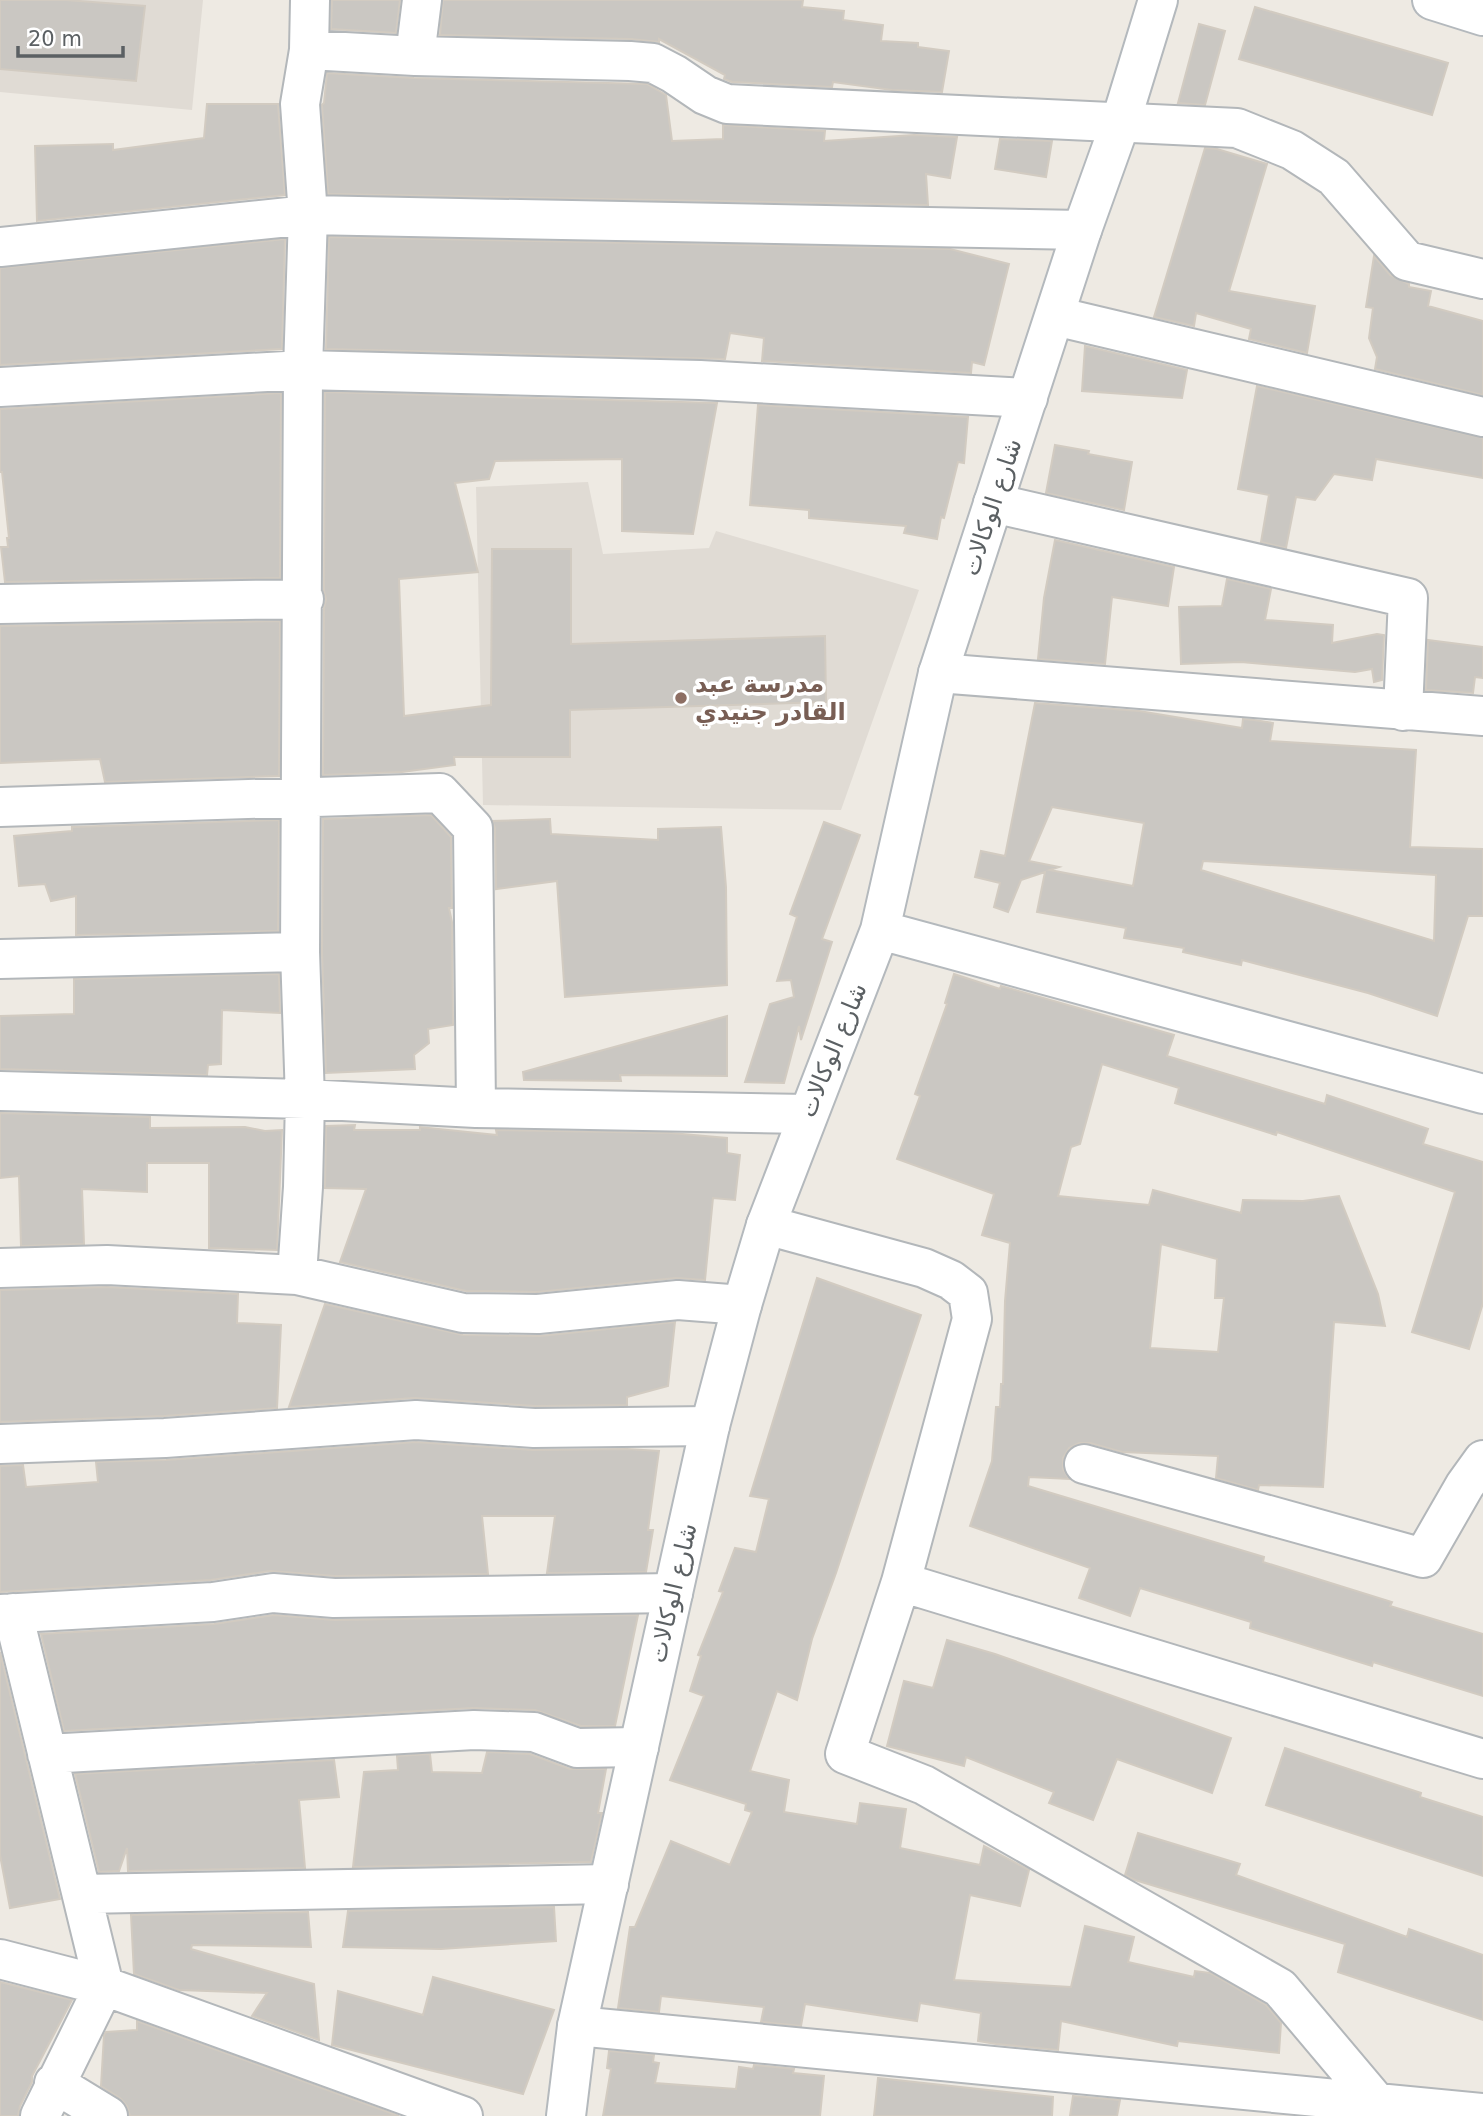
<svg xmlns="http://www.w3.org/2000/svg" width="1483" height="2116" font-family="'DejaVu Sans','Noto Naskh Arabic',sans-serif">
  <rect width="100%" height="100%" fill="#eeeae3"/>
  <path fill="#e0dbd4" d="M 0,0 L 203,0 L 192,110 L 0,92 Z
    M 588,482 L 603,554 L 709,548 L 716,531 L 919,590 L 841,810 L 483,805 L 476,487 Z"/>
  <path fill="#cac7c2" stroke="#d2cbc1" stroke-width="2" fill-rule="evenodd" d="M 0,0 L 66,0 L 145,6 L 136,81 L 0,69 Z
    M 332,0 L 400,0 L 396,33 L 331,29 Z
    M 443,0 L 803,0 L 802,7 L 844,11 L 843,20 L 883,25 L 881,41 L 918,43 L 918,47 L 949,51 L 942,92 L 892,90 L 833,82 L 832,87 L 732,82 L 724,79 L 725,75 L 659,39 L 659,42 L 631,39 L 440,35 Z
    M 1255,7 L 1448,63 L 1432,115 L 1239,59 Z
    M 1199,24 L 1225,31 L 1205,105 L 1178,103 Z
    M 327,73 L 414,78 L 647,84 L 666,95 L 672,141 L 723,139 L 723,125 L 825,131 L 824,141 L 914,135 L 957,137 L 950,178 L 926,174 L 928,205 L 328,194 L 322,105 L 324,103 Z
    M 207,104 L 278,104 L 285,195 L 37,221 L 35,146 L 113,144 L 113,150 L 204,138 Z
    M 1000,139 L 1052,141 L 1046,177 L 995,169 Z
    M 1205,148 L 1217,149 L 1267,164 L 1229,291 L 1315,306 L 1307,353 L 1249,339 L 1251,329 L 1196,313 L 1194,326 L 1154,317 Z
    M 329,237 L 950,249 L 1009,264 L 984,365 L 972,362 L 971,373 L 762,361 L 764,338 L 730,333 L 725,359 L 326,349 Z
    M 285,239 L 282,349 L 0,365 L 0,268 Z
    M 1374,256 L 1390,275 L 1409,284 L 1409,287 L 1431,291 L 1428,306 L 1483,321 L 1483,395 L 1375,369 L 1377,357 L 1369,338 L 1373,308 L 1366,307 Z
    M 1085,346 L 1187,370 L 1182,398 L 1082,391 Z
    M 1257,386 L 1483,438 L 1483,478 L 1376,459 L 1372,480 L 1334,474 L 1315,500 L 1296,497 L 1286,548 L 1261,542 L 1269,495 L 1238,489 Z
    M 325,392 L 717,403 L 693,534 L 622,531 L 622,459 L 495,461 L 489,479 L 455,483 L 478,572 L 399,579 L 404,716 L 491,705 L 492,549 L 571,549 L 571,644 L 825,636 L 826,702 L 570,710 L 570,757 L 454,757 L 455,765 L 402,772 L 323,775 L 324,608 L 326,599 L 324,591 Z
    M 281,393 L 280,578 L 5,582 L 1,547 L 8,547 L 7,538 L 9,538 L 2,472 L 0,472 L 0,409 Z
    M 758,405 L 968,417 L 964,463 L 958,462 L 944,518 L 941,517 L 937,539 L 904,533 L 906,526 L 809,518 L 809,510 L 750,505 Z
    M 1055,445 L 1089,451 L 1088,454 L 1132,462 L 1124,510 L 1046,493 Z
    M 1055,540 L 1174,567 L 1168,606 L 1112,597 L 1105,664 L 1038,659 L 1044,598 Z
    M 1227,579 L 1271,589 L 1265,620 L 1333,625 L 1332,643 L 1377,634 L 1384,635 L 1382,680 L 1374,682 L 1372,669 L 1355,672 L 1241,662 L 1181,664 L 1179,607 L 1222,606 Z
    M 280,621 L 279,776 L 105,782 L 100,759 L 0,763 L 0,626 Z
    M 1428,640 L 1483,647 L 1483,678 L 1475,677 L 1473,693 L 1426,690 Z
    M 1035,703 L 1139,711 L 1242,728 L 1243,719 L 1254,720 L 1273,723 L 1270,741 L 1416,750 L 1410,847 L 1483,849 L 1483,916 L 1468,916 L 1437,1016 L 1368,993 L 1242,960 L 1241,965 L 1183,952 L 1184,948 L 1124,938 L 1126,928 L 1037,912 L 1045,872 L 1021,880 L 1008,912 L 994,907 L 1000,883 L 975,877 L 981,851 L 1005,856 ZM 1052,807 L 1144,823 L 1133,886 L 1050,870 L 1059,867 L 1029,861 ZM 1203,861 L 1436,875 L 1434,941 L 1201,870 Z
    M 431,815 L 451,837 L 452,908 L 449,908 L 452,922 L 453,1025 L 428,1029 L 429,1043 L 414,1055 L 415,1069 L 326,1073 L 322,952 L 323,819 Z
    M 550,819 L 551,834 L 658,840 L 658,829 L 721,827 L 726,887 L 727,985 L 565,997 L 557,881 L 496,889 L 495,828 L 492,821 Z
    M 279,820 L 278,931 L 76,935 L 76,896 L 51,901 L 45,884 L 19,886 L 14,836 L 72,831 L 72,827 Z
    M 824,822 L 860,835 L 822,939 L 832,942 L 801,1040 L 799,1026 L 784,1083 L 745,1082 L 770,1004 L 794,997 L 791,980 L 777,981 L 797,917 L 790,914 Z
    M 279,974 L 280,1013 L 222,1010 L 221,1064 L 208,1065 L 207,1075 L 0,1069 L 0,1016 L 74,1014 L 74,979 Z
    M 954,974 L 1000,989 L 1001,986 L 1174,1035 L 1167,1056 L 1325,1104 L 1327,1095 L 1428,1129 L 1423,1144 L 1483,1162 L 1483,1303 L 1469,1349 L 1412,1332 L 1455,1192 L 1277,1132 L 1276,1135 L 1175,1103 L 1179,1088 L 1102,1064 L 1080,1144 L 1071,1147 L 1058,1196 L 1149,1205 L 1153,1190 L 1241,1213 L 1243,1200 L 1303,1201 L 1339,1196 L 1378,1294 L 1385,1326 L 1334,1322 L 1323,1487 L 1259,1485 L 1258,1490 L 1216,1478 L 1218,1456 L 1122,1452 L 1090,1443 L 1079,1443 L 1069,1448 L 1063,1458 L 1063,1469 L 1069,1479 L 1029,1477 L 1028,1486 L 1264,1557 L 1263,1562 L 1392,1602 L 1390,1606 L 1483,1634 L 1483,1696 L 1373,1662 L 1372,1666 L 1250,1628 L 1251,1622 L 1140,1588 L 1130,1616 L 1079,1598 L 1090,1568 L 970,1526 L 992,1461 L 996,1407 L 1000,1407 L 1001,1384 L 1003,1384 L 1005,1301 L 1010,1243 L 982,1235 L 994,1194 L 897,1159 L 920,1096 L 915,1094 L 947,1004 L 945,1003 ZM 1161,1244 L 1217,1259 L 1215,1298 L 1224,1298 L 1218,1352 L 1150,1348 Z
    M 727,1016 L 727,1076 L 620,1075 L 621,1081 L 524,1080 L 523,1072 Z
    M 0,1113 L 150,1117 L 150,1128 L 245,1127 L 265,1131 L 282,1130 L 277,1250 L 209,1248 L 209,1163 L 147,1163 L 147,1192 L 82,1189 L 84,1244 L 21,1246 L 19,1176 L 0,1178 Z
    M 355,1125 L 354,1130 L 420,1130 L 420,1127 L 497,1135 L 496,1130 L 671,1133 L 727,1138 L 727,1153 L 740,1155 L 735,1200 L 713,1198 L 705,1280 L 676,1278 L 537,1292 L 466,1291 L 340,1262 L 366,1189 L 325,1188 L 326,1126 Z
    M 817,1278 L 921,1315 L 836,1573 L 812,1639 L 797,1700 L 777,1691 L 750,1771 L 789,1780 L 784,1812 L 857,1824 L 860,1803 L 906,1809 L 900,1848 L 980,1865 L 984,1846 L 1029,1870 L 1020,1906 L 970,1895 L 954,1980 L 1071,1987 L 1085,1926 L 1134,1937 L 1128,1962 L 1194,1977 L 1195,1971 L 1210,1973 L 1266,2005 L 1281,2023 L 1279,2053 L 1178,2041 L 1177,2046 L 1061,2021 L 1058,2050 L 996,2044 L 978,2041 L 981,2013 L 920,2003 L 917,2021 L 805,2004 L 801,2026 L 761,2022 L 764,2007 L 661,1996 L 659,2012 L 618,2008 L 630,1927 L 635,1927 L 671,1841 L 730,1865 L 752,1812 L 745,1810 L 746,1804 L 670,1780 L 704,1696 L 690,1691 L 701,1656 L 698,1655 L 723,1592 L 719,1591 L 735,1548 L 756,1552 L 769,1499 L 750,1496 Z
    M 107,1287 L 238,1294 L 237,1323 L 281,1325 L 277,1408 L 164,1416 L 0,1422 L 0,1290 Z
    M 325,1304 L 463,1335 L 540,1336 L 675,1322 L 668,1386 L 627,1397 L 627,1405 L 535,1406 L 414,1398 L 289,1407 Z
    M 416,1442 L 533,1450 L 627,1449 L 659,1451 L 648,1530 L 653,1530 L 646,1572 L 547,1573 L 555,1516 L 482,1516 L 488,1574 L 335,1576 L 270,1571 L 211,1580 L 0,1592 L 0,1466 L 23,1465 L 26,1487 L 98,1482 L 96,1462 L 166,1460 Z
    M 274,1615 L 334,1620 L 638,1615 L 615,1726 L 581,1726 L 535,1710 L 473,1708 L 64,1731 L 41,1634 L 214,1624 Z
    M 947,1640 L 995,1654 L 1231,1738 L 1212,1793 L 1117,1759 L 1093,1820 L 1049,1803 L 1054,1792 L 966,1757 L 964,1766 L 887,1746 L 904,1681 L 933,1688 Z
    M 0,1652 L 60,1899 L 10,1908 L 0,1855 Z
    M 1285,1748 L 1421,1793 L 1420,1797 L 1483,1817 L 1483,1876 L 1266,1805 Z
    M 487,1752 L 530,1754 L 570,1769 L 606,1769 L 598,1813 L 602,1813 L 591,1862 L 353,1867 L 364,1772 L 398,1770 L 397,1756 L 430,1754 L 432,1772 L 482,1773 Z
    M 334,1760 L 339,1797 L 299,1800 L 305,1868 L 128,1871 L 127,1848 L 119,1871 L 99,1872 L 75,1774 Z
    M 1138,1833 L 1240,1864 L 1236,1875 L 1407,1937 L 1409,1929 L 1483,1955 L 1483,2020 L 1338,1972 L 1345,1944 L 1135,1880 L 1125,1875 Z
    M 554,1907 L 556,1941 L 441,1949 L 343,1947 L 348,1911 Z
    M 308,1912 L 311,1947 L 192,1945 L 191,1949 L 314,1984 L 319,2040 L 252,2016 L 267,1993 L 179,1990 L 134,1974 L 131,1915 Z
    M 433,1977 L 554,2010 L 523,2094 L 332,2045 L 338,1991 L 423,2015 Z
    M 0,1982 L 72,2000 L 32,2076 L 32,2082 L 20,2106 L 18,2116 L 0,2116 Z
    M 137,2021 L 399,2116 L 130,2116 L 127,2106 L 120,2098 L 101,2086 L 104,2035 L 106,2032 L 137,2030 Z
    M 609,2051 L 654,2055 L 653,2062 L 659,2063 L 655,2083 L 736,2089 L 739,2067 L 753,2069 L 754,2065 L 794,2069 L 793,2073 L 824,2076 L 820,2116 L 603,2116 L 611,2069 L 607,2068 Z
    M 878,2078 L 1053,2097 L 1052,2116 L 874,2116 Z
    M 1073,2096 L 1120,2100 L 1117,2116 L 1070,2116 Z"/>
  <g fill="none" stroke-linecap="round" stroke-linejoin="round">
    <defs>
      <path id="street" d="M 309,50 L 415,56 L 630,61 L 653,63 L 674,74 L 705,95 L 727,104 L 1237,128 L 1292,150 L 1334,177 L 1407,261 L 1483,279
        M 415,56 L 422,0
        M 0,247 L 308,215 L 1082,230
        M 1055,316 L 1483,417
        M 0,387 L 303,370 L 700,380 L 1028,398
        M 993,503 L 1408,598 L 1403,711
        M 0,604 L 304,599
        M 938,673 L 1483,716
        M 0,807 L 440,793 L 473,828 L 476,1108
        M 0,959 L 300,952
        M 0,1091 L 305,1099 L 476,1108 L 808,1114
        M 766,1225 L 924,1268 L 951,1280 L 968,1293 L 972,1319 L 901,1582 L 1483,1759
        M 0,1268 L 107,1265 L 297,1275 L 463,1313 L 538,1314 L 678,1300 L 742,1305
        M 297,1275 L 303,1187 L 305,1099 L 300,952 L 303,370 L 308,215 L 300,104 L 309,50 L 310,0
        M 0,1444 L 165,1438 L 416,1420 L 534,1428 L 710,1426
        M 1084,1464 L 1423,1558 L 1465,1485 L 1483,1460
        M 901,1582 L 845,1754 L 924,1785 L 1280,1988 L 1377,2103
        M 13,1613 L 104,1986 L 40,2116
        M 0,1614 L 213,1602 L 273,1593 L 334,1598 L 673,1593
        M 47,1754 L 474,1730 L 534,1732 L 577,1748 L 639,1747
        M 82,1894 L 609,1884
        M 0,1959 L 104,1986 L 463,2116
        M 577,2026 L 1483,2113
        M 54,2083 L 108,2116"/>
      <path id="secondary" d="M 1432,0 L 1483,16
        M 880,930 L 1483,1094
        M 566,2116 L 577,2026 L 710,1426 L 742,1305 L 766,1225 L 880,930 L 938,673 L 1082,230 L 1120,124 L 1158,0"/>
    </defs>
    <use href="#street" stroke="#b3b7ba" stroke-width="42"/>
    <use href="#secondary" stroke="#b4b9bd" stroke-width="42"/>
    <use href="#street" stroke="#fff" stroke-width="38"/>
    <use href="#secondary" stroke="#fff" stroke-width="38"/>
  </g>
  <circle fill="#8d6e63" stroke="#fff" stroke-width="2.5" cx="681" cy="698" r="7"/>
  <g text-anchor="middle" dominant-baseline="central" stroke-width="7" stroke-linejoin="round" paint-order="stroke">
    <g font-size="24" fill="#5b6063" stroke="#fff">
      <text transform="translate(992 507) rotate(-72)">شارع الوكالات</text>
      <text transform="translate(833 1050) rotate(-68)">شارع الوكالات</text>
      <text transform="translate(673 1593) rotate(-77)">شارع الوكالات</text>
    </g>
    <g font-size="24" font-weight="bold" fill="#785e54" stroke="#fff" text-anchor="start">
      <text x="695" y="684">مدرسة عبد<tspan x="695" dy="28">القادر جنيدي</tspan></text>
    </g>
  </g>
  <path d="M18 46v10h105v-10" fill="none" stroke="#5b6063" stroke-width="3.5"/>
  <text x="28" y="46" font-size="21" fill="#5b6063" stroke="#ffffff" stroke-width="5" paint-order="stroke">20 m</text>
</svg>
